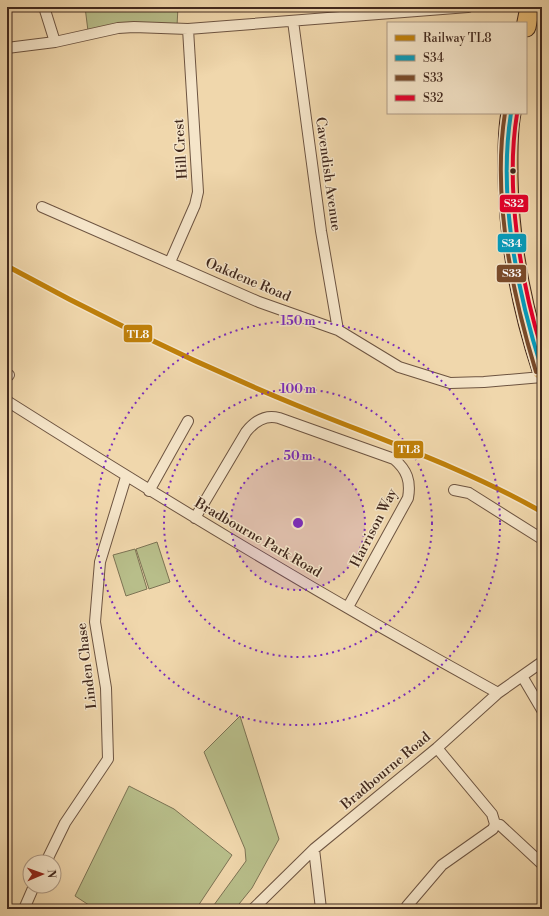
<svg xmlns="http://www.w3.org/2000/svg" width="549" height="916" font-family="'Libre Bodoni',serif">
  <rect width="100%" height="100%" fill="#f0d7ac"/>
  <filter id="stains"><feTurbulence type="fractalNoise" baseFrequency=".005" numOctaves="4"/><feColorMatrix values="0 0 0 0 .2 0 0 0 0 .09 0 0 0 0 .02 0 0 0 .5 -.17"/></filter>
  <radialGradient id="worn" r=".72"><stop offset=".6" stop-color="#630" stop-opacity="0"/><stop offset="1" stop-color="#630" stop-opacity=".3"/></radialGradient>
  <path fill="#b8be8a" stroke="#7c7354" d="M 85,7 L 178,7 L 177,26 L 88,31 Z
    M 157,542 L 170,582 L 149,589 L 136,549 Z
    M 135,549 L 147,589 L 126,596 L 113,555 Z
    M 240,716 L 279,839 L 252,888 L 235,909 L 211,909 L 246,861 L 245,849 L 204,752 Z
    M 129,786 L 174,809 L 232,855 L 196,909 L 95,909 L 75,896 Z"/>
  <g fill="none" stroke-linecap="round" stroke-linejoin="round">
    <defs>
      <path id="street" d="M 44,7 L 55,42
        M 293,21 L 321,231 L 338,330
        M 7,48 L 55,42 L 118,28 L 134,27 L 188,29 L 468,7
        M 42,207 L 259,302 L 338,330 L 399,367 L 450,383 L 484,382 L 542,377
        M 170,262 L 195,205 L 198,192 L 188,29
        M 7,377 L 9,375
        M 7,401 C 168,503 331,601 498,693
        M 454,490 L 469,493 L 542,539
        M 149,491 L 188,421
        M 195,518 L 246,432 C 254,422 265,414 279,418 L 394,459 C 407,470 411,481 408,498 L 348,607
        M 522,676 L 542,710
        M 495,824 L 500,825 L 542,864
        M 314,849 L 321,909
        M 46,862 L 65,823 L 108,759 L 106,688 L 95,622 L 100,562 L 126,477
        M 24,909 L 34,886
        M 253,909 L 314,849 L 437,748 L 498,693 L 542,662
        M 408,909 L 407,906 L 442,865 L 493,829 L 495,824 L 492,814 L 437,748"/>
      <path id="highway" d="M 526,27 L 530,7
        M 511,113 C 507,134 508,155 508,177 C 509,245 521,306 542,370"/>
    </defs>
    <use href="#street" stroke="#6d5441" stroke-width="12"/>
    <use href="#highway" stroke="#41281d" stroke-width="21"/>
    <use href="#street" stroke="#f5e5c9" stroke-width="10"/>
    <use href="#highway" stroke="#e8bc76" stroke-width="19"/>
    <defs>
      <path id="bus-1" d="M 511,113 C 498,196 517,291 542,370"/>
      <path id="bus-2" d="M 505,113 C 492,195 512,293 536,372"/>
      <path id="bus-3" d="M 517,114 C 505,187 520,280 542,350"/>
    </defs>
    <use href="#bus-1" stroke="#f5e5c9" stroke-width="7"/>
    <use href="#bus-2" stroke="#f5e5c9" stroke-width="7"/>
    <use href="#bus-3" stroke="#f5e5c9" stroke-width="7"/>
    <use href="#bus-1" stroke="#069cbc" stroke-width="4"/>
    <use href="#bus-2" stroke="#7a4b2a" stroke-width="4"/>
    <use href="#bus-3" stroke="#e4002b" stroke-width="4"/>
    <defs>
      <path id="rail-1" d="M 7,266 C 100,317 197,364 296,405 C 379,439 463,467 542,512"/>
    </defs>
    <use href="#rail-1" stroke="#f5e5c9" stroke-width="8"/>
    <use href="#rail-1" stroke="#c08009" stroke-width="5"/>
  </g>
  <circle cx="298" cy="523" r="67" fill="#7b2cbf" fill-opacity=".12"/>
  <g fill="none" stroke="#7b2cbf" stroke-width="2" stroke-dasharray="2 4">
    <circle cx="298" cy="523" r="67"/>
    <circle cx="298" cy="523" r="134"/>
    <circle cx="298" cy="523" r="202"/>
  </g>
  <circle fill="#41281d" stroke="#f5e5c9" stroke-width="1.5" cx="513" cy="171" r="3.5"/>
  <g text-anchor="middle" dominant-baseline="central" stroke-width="3" stroke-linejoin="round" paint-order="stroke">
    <g font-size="14" fill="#41281d" stroke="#f5e5c9">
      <text transform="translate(181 149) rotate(-94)">Hill Crest</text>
      <text transform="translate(328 174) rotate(82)">Cavendish Avenue</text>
      <text transform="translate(248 280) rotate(23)">Oakdene Road</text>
      <text transform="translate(374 528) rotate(-63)">Harrison Way</text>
      <text transform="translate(258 538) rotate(30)">Bradbourne Park Road</text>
      <text transform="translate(87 666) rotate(-97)">Linden Chase</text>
      <text transform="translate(386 771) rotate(-40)">Bradbourne Road</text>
    </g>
  </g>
  <circle cx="298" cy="523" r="6" fill="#7b2cbf" stroke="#f5e5c9" stroke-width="2"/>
  <g font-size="12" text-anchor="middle" font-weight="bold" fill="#7b2cbf" stroke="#f5e5c9" stroke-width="3" stroke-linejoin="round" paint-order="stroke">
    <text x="298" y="325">150 m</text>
    <text x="298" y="393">100 m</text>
    <text x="298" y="460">50 m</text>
  </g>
  <g stroke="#f5e5c9" stroke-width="1.5">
    <rect x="499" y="194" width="30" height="19" rx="4" fill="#e4002b"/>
    <rect x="497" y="233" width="30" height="20" rx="4" fill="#069cbc"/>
    <rect x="496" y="264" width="31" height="19" rx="4" fill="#7a4b2a"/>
    <rect x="123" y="324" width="30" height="19" rx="4" fill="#c08009"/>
    <rect x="393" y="440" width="31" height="19" rx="4" fill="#c08009"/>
  </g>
  <g font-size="11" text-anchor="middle" font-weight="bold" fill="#fff">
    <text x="514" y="207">S32</text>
    <text x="512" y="247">S34</text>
    <text x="512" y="277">S33</text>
    <text x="138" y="338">TL8</text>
    <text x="409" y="453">TL8</text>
  </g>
  <rect width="549" height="916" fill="none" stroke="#f0d7ac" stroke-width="24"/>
  <rect x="8" y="8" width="533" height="900" fill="none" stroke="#41281d" stroke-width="2"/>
  <rect x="12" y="12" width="525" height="892" fill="none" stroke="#41281d"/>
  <rect x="387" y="22" width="140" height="92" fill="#f5e5c9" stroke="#ad9984"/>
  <rect x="395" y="35" width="20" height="6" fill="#c08009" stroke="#ad9984"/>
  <text x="423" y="42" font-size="12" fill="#41281d">Railway TL8</text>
  <rect x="395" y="55" width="20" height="6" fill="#069cbc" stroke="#ad9984"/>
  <text x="423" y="62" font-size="12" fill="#41281d">S34</text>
  <rect x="395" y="75" width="20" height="6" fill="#7a4b2a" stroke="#ad9984"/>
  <text x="423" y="82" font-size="12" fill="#41281d">S33</text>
  <rect x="395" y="95" width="20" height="6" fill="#e4002b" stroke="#ad9984"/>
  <text x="423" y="102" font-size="12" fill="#41281d">S32</text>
  <g transform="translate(42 874) rotate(88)"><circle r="19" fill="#f5e5c9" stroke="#ad9984"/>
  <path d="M0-3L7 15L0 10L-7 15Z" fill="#8f2418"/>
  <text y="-6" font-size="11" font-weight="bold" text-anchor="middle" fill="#41281d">N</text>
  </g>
  <rect width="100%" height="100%" filter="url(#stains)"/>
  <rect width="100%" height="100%" fill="url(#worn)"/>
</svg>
